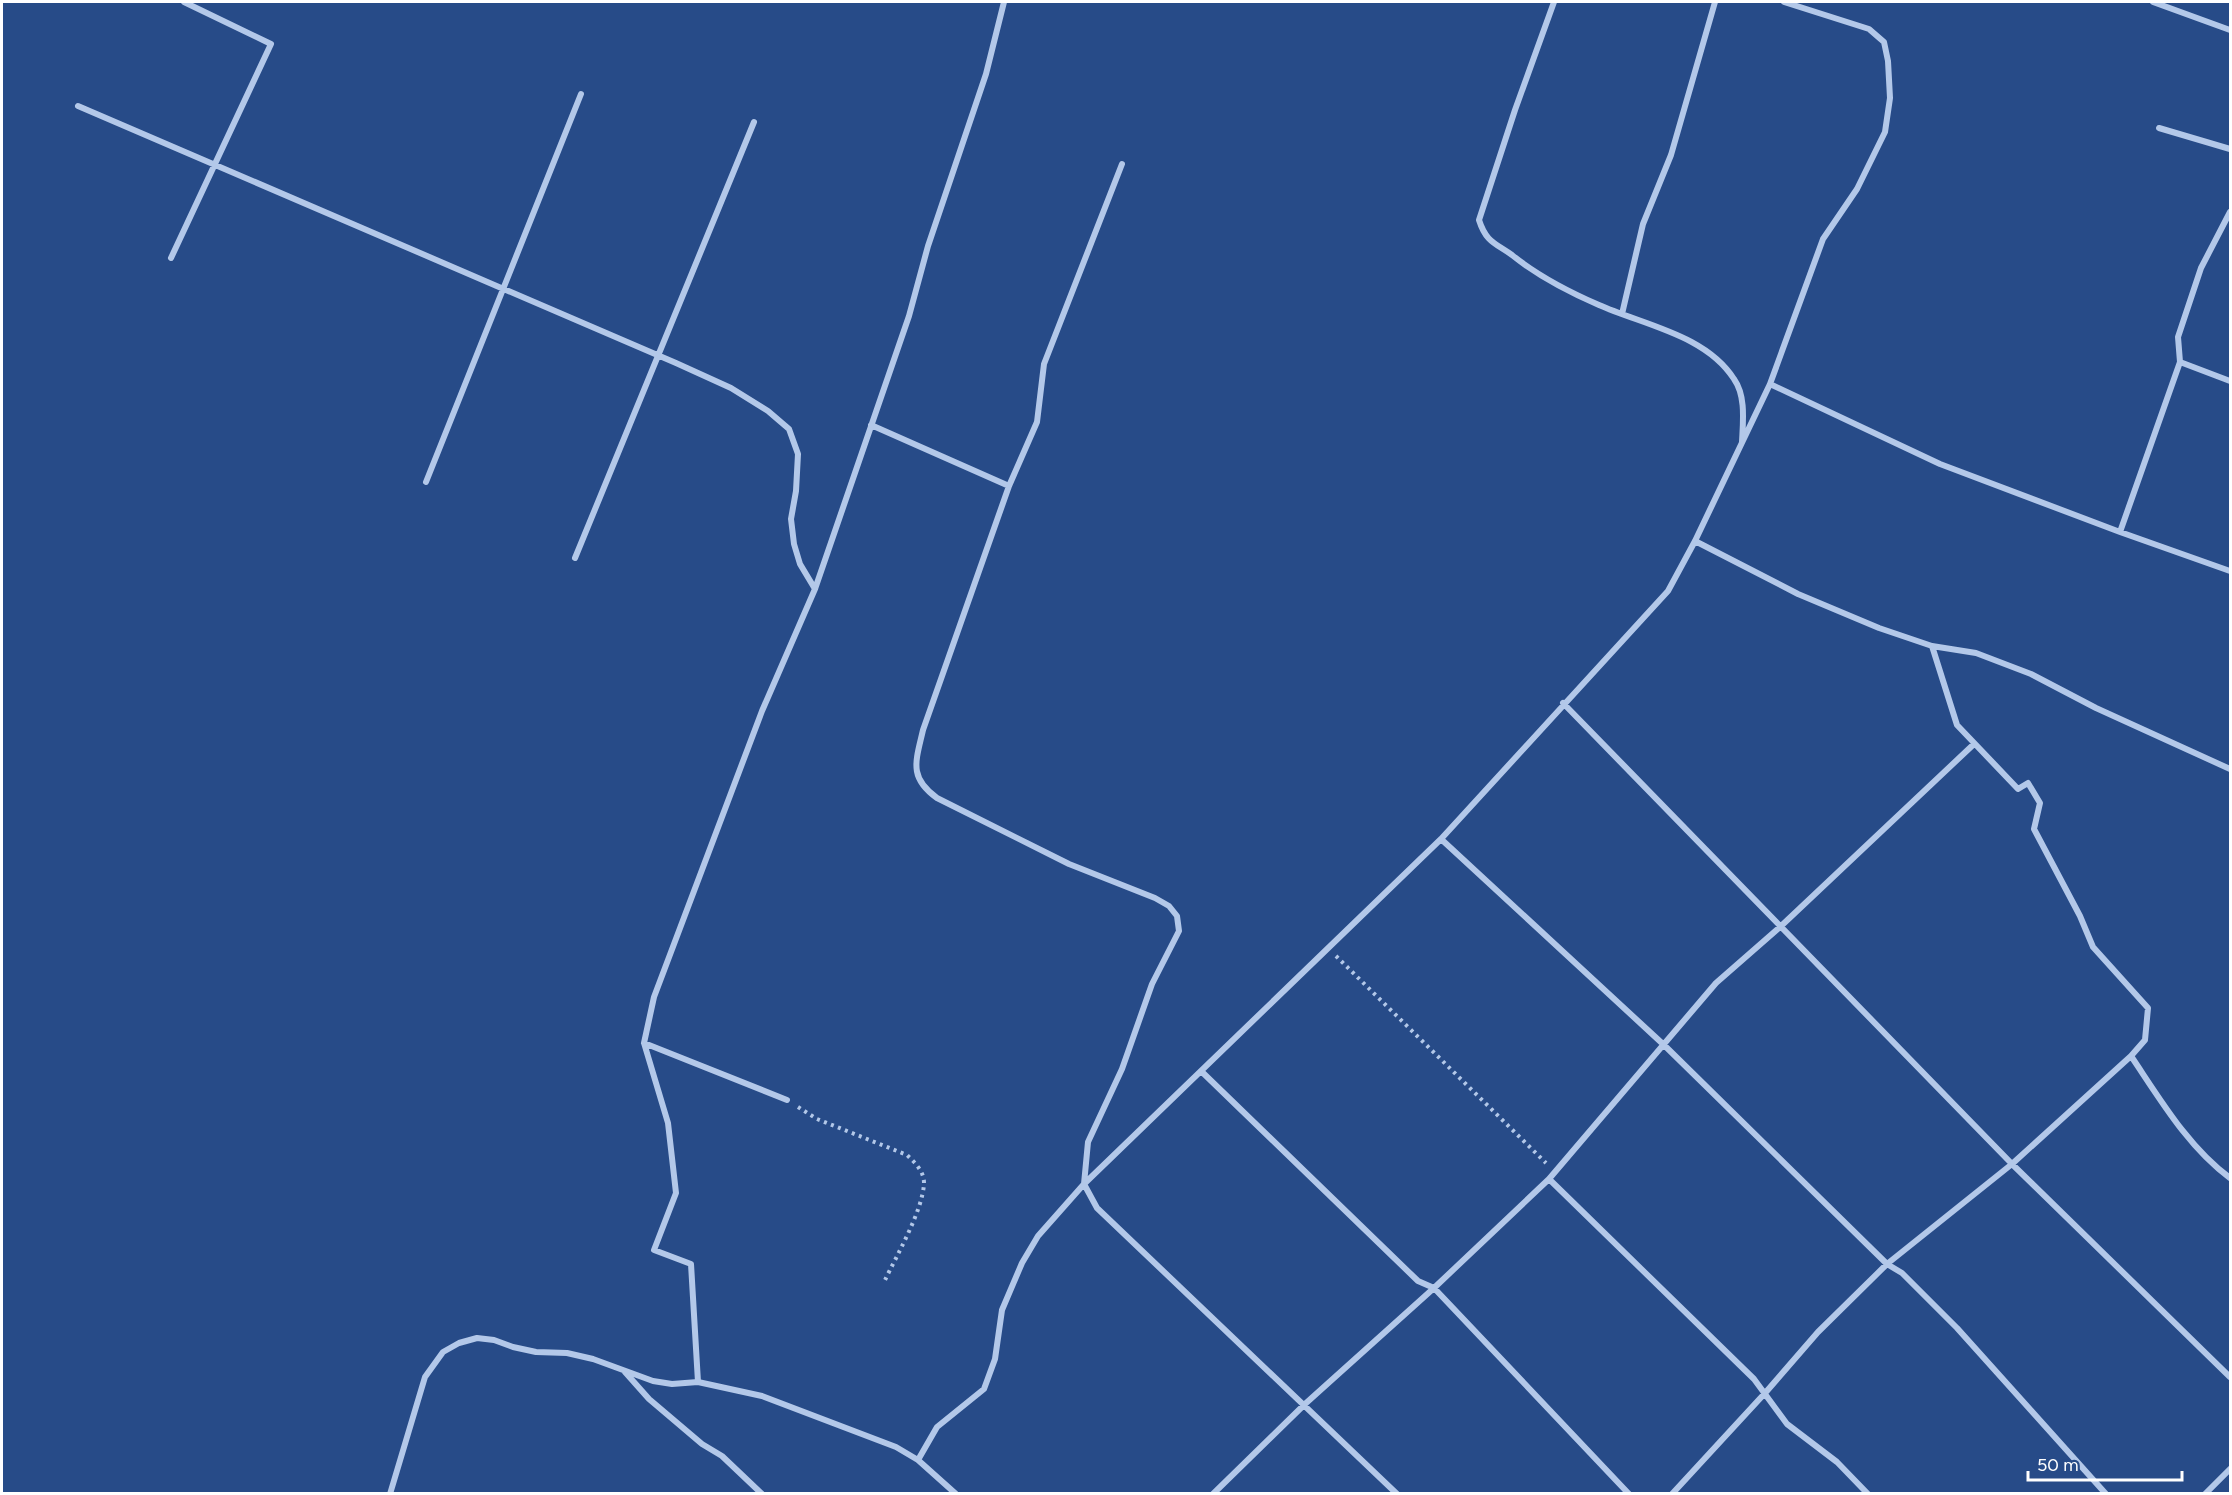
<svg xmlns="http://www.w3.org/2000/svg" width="2232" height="1495" font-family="Figtree,sans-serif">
  <rect width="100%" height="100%" fill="#274b88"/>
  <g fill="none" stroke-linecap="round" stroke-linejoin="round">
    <path stroke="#b3c8e9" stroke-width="4" stroke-dasharray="3 4.5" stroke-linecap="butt" d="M 1336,956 L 1546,1163
      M 798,1107 L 817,1119 L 907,1155 C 915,1163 924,1171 924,1183 C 923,1210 897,1255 885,1280"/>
    <path stroke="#b3c8e9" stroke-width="6" d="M 1554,2 L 1515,110 L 1479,220 C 1486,242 1495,243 1512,255 C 1538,276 1569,292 1599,305 C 1644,325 1706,335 1734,379 C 1746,396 1743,421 1742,442
      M 2153,2 L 2230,30
      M 78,106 L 676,363 L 731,388 L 768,411 L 789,429 L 798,454 L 796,491 L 791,519 L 794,544 L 800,564 L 815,589
      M 2159,128 L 2230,149
      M 1122,164 L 1044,364 L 1037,422 L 1009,486 L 923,730 C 916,761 908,777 937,798 L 1069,864 L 1155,898 L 1169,906 L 1177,916 L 1179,931 L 1152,984 L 1122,1069 L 1088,1142 L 1084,1184 L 1097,1208 L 1397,1494
      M 171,258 L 271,44 L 184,2
      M 1622,314 L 1643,224 L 1671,155 L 1715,2
      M 2180,362 L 2230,381
      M 1770,384 L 1940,464 L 2120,532 L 2230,571
      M 871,425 L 1009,486
      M 426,482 L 581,94
      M 2120,532 L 2180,362 L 2178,337 L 2201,268 L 2230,212
      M 1695,541 L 1798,594 L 1879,628 L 1932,646 L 1976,653 L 2031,674 L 2096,708 L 2230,769
      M 575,558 L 754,122
      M 1932,646 L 1957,725 L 2018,789 L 2028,783 L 2040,803 L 2034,829 L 2080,916 L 2093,947 L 2148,1008 L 2145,1040 L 2131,1056 C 2160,1099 2188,1147 2230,1178
      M 1563,703 L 2012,1164 L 2230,1377
      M 1441,839 L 1664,1045 L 1887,1264 L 1902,1273 L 1957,1328 L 2106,1494
      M 644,1043 L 787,1100
      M 1201,1071 L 1418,1281 L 1434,1288 L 1629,1494
      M 1549,1179 L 1754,1379 L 1787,1424 L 1837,1462 L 1868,1494
      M 625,1372 L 649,1399 L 702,1444 L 722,1456 L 762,1494
      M 698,1382 L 691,1264 L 654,1250 L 676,1193 L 668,1123 L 644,1043 L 654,997 L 762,711 L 815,589 L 909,316 L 928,246 L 986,74 L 1004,2
      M 918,1460 L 937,1427 L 984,1389 L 995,1359 L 1002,1310 L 1022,1263 L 1038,1236 L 1084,1184 L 1441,839 L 1668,591 L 1695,541 L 1770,384 L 1823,239 L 1857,189 L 1885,132 L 1890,98 L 1888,61 L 1884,42 L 1869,29 L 1784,2
      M 390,1494 L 425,1377 L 443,1352 L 459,1343 L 477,1338 L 494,1340 L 513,1347 L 536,1352 L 567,1353 L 593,1359 L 653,1381 L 672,1384 L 698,1382 L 762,1396 L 896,1447 L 918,1460 L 956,1494
      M 1213,1494 L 1305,1404 L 1434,1288 L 1549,1179 L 1716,983 L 1780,927 L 1974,744
      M 1672,1494 L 1766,1392 L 1818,1332 L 1887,1264 L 2012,1164 L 2131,1056
      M 2205,1494 L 2230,1469"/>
  </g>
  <rect width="2232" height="1495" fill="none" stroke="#ffffff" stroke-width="6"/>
  <path d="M2028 1471v9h154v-9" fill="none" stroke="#ffffff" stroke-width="3"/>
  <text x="2037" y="1471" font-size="18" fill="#ffffff" stroke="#274b88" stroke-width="4.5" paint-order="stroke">50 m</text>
</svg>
